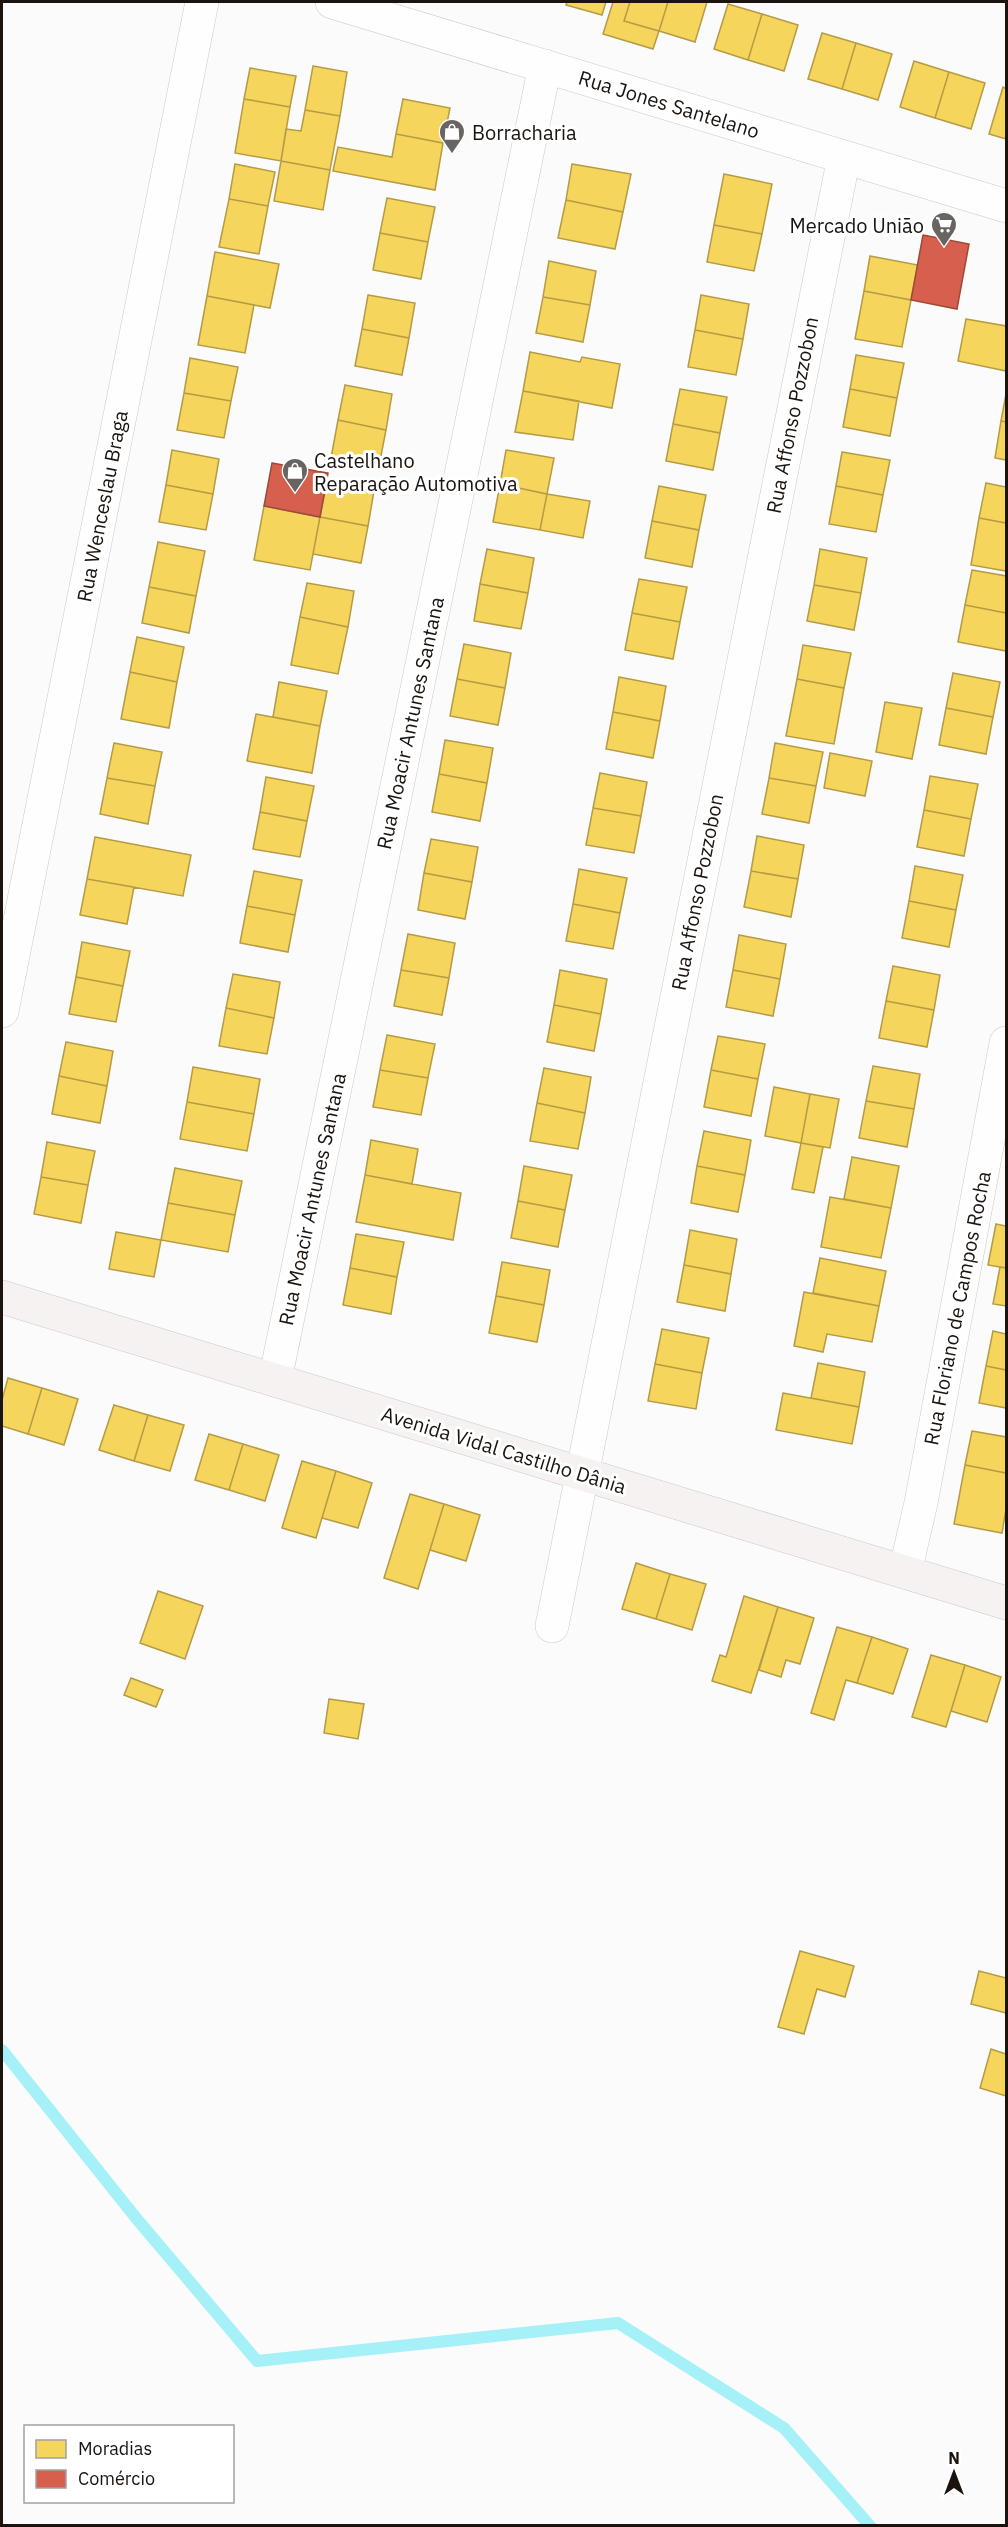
<svg xmlns="http://www.w3.org/2000/svg" width="1008" height="2527" font-family="'IBM Plex Sans',sans-serif">
  <rect width="100%" height="100%" fill="#fbfbfb"/>
  <path fill="#f6d55c" stroke="#b49b44" stroke-width="1.5" d="M 567,2 L 606,2 L 602,15 L 566,5 Z
    M 613,2 L 630,2 L 624,21 L 659,31 L 653,49 L 603,34 Z
    M 630,2 L 668,2 L 659,31 L 624,21 Z
    M 668,2 L 707,2 L 695,42 L 659,31 Z
    M 728,4 L 762,14 L 748,60 L 714,49 Z
    M 762,14 L 798,25 L 784,71 L 748,60 Z
    M 822,33 L 856,43 L 842,89 L 808,79 Z
    M 856,43 L 892,54 L 878,100 L 842,89 Z
    M 914,61 L 949,72 L 935,118 L 900,107 Z
    M 313,66 L 347,72 L 340,116 L 305,110 Z
    M 250,68 L 296,76 L 290,107 L 244,99 Z
    M 949,72 L 985,83 L 971,129 L 935,118 Z
    M 1003,87 L 1006,89 L 1006,139 L 989,134 Z
    M 244,99 L 290,107 L 281,161 L 235,153 Z
    M 403,99 L 450,108 L 443,143 L 396,134 Z
    M 305,110 L 340,116 L 330,170 L 281,161 L 286,129 L 301,131 Z
    M 396,134 L 443,143 L 435,190 L 333,171 L 338,147 L 392,157 Z
    M 281,161 L 330,170 L 323,210 L 274,201 Z
    M 235,164 L 275,172 L 268,206 L 229,199 Z
    M 572,164 L 631,174 L 623,212 L 566,200 Z
    M 724,174 L 772,184 L 762,234 L 714,225 Z
    M 387,198 L 435,207 L 428,242 L 380,233 Z
    M 229,199 L 268,206 L 259,254 L 219,247 Z
    M 566,200 L 623,212 L 615,249 L 558,238 Z
    M 714,225 L 762,234 L 754,271 L 707,262 Z
    M 380,233 L 428,242 L 421,279 L 373,270 Z
    M 215,252 L 279,264 L 270,308 L 207,296 Z
    M 870,256 L 918,265 L 911,300 L 864,291 Z
    M 549,261 L 596,271 L 590,305 L 543,297 Z
    M 864,291 L 911,300 L 902,347 L 855,339 Z
    M 368,295 L 415,303 L 409,338 L 362,329 Z
    M 701,295 L 749,304 L 743,339 L 695,330 Z
    M 207,296 L 254,305 L 245,353 L 198,345 Z
    M 543,297 L 590,305 L 583,342 L 536,333 Z
    M 966,319 L 1006,326 L 1006,371 L 958,361 Z
    M 362,329 L 409,338 L 402,375 L 355,366 Z
    M 695,330 L 743,339 L 736,375 L 688,367 Z
    M 530,352 L 580,362 L 582,357 L 620,364 L 612,408 L 523,391 Z
    M 856,355 L 904,363 L 897,398 L 850,389 Z
    M 190,358 L 238,367 L 231,401 L 184,393 Z
    M 345,385 L 392,394 L 386,430 L 338,420 Z
    M 680,389 L 727,397 L 720,433 L 673,424 Z
    M 850,389 L 897,398 L 890,436 L 843,427 Z
    M 523,391 L 579,401 L 573,440 L 515,432 Z
    M 184,393 L 231,401 L 224,438 L 177,430 Z
    M 1006,394 L 1006,422 L 1001,421 Z
    M 338,420 L 386,430 L 379,466 L 331,458 Z
    M 1001,421 L 1006,422 L 1006,460 L 995,458 Z
    M 673,424 L 720,433 L 713,470 L 666,461 Z
    M 172,450 L 219,459 L 213,494 L 166,485 Z
    M 506,450 L 554,458 L 547,494 L 500,484 Z
    M 842,452 L 890,460 L 883,495 L 836,486 Z
    M 327,482 L 374,491 L 368,526 L 320,517 Z
    M 986,483 L 1006,487 L 1006,523 L 979,518 Z
    M 500,484 L 547,494 L 540,530 L 493,522 Z
    M 166,485 L 213,494 L 206,530 L 159,522 Z
    M 659,486 L 706,495 L 699,530 L 652,521 Z
    M 836,486 L 883,495 L 876,532 L 829,524 Z
    M 547,494 L 590,501 L 583,538 L 540,530 Z
    M 264,506 L 320,517 L 310,570 L 254,560 Z
    M 320,517 L 368,526 L 361,563 L 313,554 Z
    M 979,518 L 1006,523 L 1006,571 L 971,565 Z
    M 652,521 L 699,530 L 692,567 L 645,558 Z
    M 158,542 L 205,551 L 196,596 L 149,587 Z
    M 487,549 L 534,558 L 528,593 L 480,584 Z
    M 820,549 L 867,558 L 861,593 L 814,585 Z
    M 972,570 L 1006,576 L 1006,613 L 965,605 Z
    M 639,579 L 687,587 L 680,622 L 632,613 Z
    M 307,583 L 354,591 L 348,627 L 300,617 Z
    M 480,584 L 528,593 L 521,629 L 474,621 Z
    M 814,585 L 861,593 L 854,630 L 807,621 Z
    M 149,587 L 196,596 L 189,633 L 142,623 Z
    M 965,605 L 1006,613 L 1006,651 L 958,642 Z
    M 632,613 L 680,622 L 673,659 L 625,650 Z
    M 300,617 L 348,627 L 338,674 L 291,665 Z
    M 137,637 L 184,647 L 177,682 L 130,672 Z
    M 464,644 L 511,653 L 505,688 L 457,679 Z
    M 803,645 L 851,653 L 844,688 L 797,679 Z
    M 130,672 L 177,682 L 169,728 L 121,719 Z
    M 953,673 L 1000,682 L 993,717 L 946,708 Z
    M 619,677 L 666,686 L 660,721 L 613,712 Z
    M 457,679 L 505,688 L 498,725 L 450,716 Z
    M 797,679 L 844,688 L 834,744 L 786,736 Z
    M 279,682 L 327,691 L 320,726 L 273,717 Z
    M 885,702 L 922,708 L 912,759 L 876,752 Z
    M 946,708 L 993,717 L 986,754 L 939,745 Z
    M 613,712 L 660,721 L 653,758 L 606,749 Z
    M 256,714 L 320,726 L 312,773 L 247,761 Z
    M 445,740 L 493,748 L 487,783 L 439,774 Z
    M 114,743 L 162,752 L 155,786 L 107,778 Z
    M 775,743 L 823,752 L 816,786 L 769,778 Z
    M 830,753 L 872,761 L 865,796 L 824,788 Z
    M 600,773 L 647,782 L 641,816 L 593,808 Z
    M 439,774 L 487,783 L 480,821 L 432,812 Z
    M 930,776 L 978,784 L 971,819 L 924,810 Z
    M 266,777 L 314,786 L 307,821 L 260,812 Z
    M 107,778 L 155,786 L 148,824 L 100,814 Z
    M 769,778 L 816,786 L 809,823 L 762,814 Z
    M 593,808 L 641,816 L 634,853 L 586,845 Z
    M 924,810 L 971,819 L 964,856 L 917,847 Z
    M 260,812 L 307,821 L 300,857 L 253,849 Z
    M 757,836 L 804,845 L 798,879 L 751,871 Z
    M 95,837 L 191,855 L 183,896 L 87,879 Z
    M 431,839 L 478,847 L 472,882 L 424,873 Z
    M 915,866 L 963,875 L 956,910 L 909,901 Z
    M 579,869 L 627,878 L 620,913 L 573,904 Z
    M 254,871 L 302,880 L 295,915 L 247,906 Z
    M 751,871 L 798,879 L 791,917 L 744,907 Z
    M 424,873 L 472,882 L 465,919 L 418,910 Z
    M 87,879 L 134,887 L 127,924 L 80,915 Z
    M 909,901 L 956,910 L 949,947 L 902,938 Z
    M 573,904 L 620,913 L 613,949 L 566,941 Z
    M 247,906 L 295,915 L 288,952 L 240,943 Z
    M 408,934 L 455,943 L 449,978 L 401,970 Z
    M 739,935 L 786,944 L 780,979 L 733,970 Z
    M 82,942 L 130,951 L 123,986 L 76,977 Z
    M 893,966 L 940,975 L 934,1010 L 886,1001 Z
    M 401,970 L 449,978 L 442,1015 L 394,1006 Z
    M 560,970 L 607,979 L 601,1014 L 554,1005 Z
    M 733,970 L 780,979 L 773,1016 L 726,1007 Z
    M 233,974 L 280,982 L 274,1018 L 226,1008 Z
    M 76,977 L 123,986 L 116,1022 L 69,1014 Z
    M 886,1001 L 934,1010 L 927,1047 L 879,1038 Z
    M 554,1005 L 601,1014 L 594,1051 L 547,1042 Z
    M 226,1008 L 274,1018 L 267,1054 L 219,1046 Z
    M 387,1035 L 435,1044 L 428,1078 L 380,1070 Z
    M 718,1036 L 765,1044 L 758,1079 L 711,1070 Z
    M 66,1042 L 113,1051 L 107,1086 L 59,1076 Z
    M 873,1066 L 920,1074 L 914,1109 L 866,1101 Z
    M 193,1067 L 260,1079 L 254,1114 L 187,1102 Z
    M 544,1068 L 591,1077 L 585,1113 L 537,1103 Z
    M 380,1070 L 428,1078 L 421,1115 L 373,1107 Z
    M 711,1070 L 758,1079 L 751,1116 L 704,1107 Z
    M 59,1076 L 107,1086 L 100,1123 L 52,1114 Z
    M 774,1087 L 810,1094 L 801,1143 L 765,1136 Z
    M 810,1094 L 839,1099 L 830,1148 L 801,1143 Z
    M 866,1101 L 914,1109 L 907,1147 L 859,1138 Z
    M 187,1102 L 254,1114 L 247,1151 L 180,1139 Z
    M 537,1103 L 585,1113 L 578,1149 L 530,1141 Z
    M 704,1131 L 751,1140 L 745,1175 L 697,1166 Z
    M 371,1140 L 418,1149 L 412,1184 L 365,1175 Z
    M 47,1142 L 95,1151 L 88,1185 L 41,1177 Z
    M 801,1143 L 823,1147 L 814,1193 L 792,1189 Z
    M 852,1157 L 899,1166 L 891,1208 L 844,1199 Z
    M 524,1166 L 572,1175 L 565,1210 L 518,1201 Z
    M 697,1166 L 745,1175 L 738,1212 L 691,1203 Z
    M 175,1168 L 242,1181 L 235,1215 L 168,1203 Z
    M 365,1175 L 461,1193 L 453,1240 L 356,1222 Z
    M 41,1177 L 88,1185 L 81,1223 L 34,1214 Z
    M 830,1197 L 891,1208 L 881,1258 L 821,1247 Z
    M 518,1201 L 565,1210 L 558,1247 L 511,1238 Z
    M 168,1203 L 235,1215 L 228,1252 L 161,1240 Z
    M 996,1224 L 1006,1226 L 1006,1268 L 988,1265 Z
    M 690,1230 L 737,1239 L 731,1274 L 684,1265 Z
    M 116,1232 L 161,1240 L 154,1277 L 109,1269 Z
    M 356,1234 L 404,1242 L 397,1277 L 350,1268 Z
    M 820,1258 L 886,1271 L 879,1306 L 813,1293 Z
    M 502,1262 L 550,1270 L 544,1305 L 496,1296 Z
    M 684,1265 L 731,1274 L 725,1311 L 677,1302 Z
    M 1000,1267 L 1006,1268 L 1006,1306 L 993,1304 Z
    M 350,1268 L 397,1277 L 391,1314 L 343,1305 Z
    M 804,1292 L 879,1306 L 872,1342 L 827,1334 L 823,1352 L 794,1346 Z
    M 496,1296 L 544,1305 L 537,1342 L 489,1333 Z
    M 662,1329 L 709,1338 L 702,1373 L 655,1364 Z
    M 993,1331 L 1006,1334 L 1006,1370 L 986,1366 Z
    M 818,1363 L 865,1372 L 859,1407 L 811,1398 Z
    M 655,1364 L 702,1373 L 696,1409 L 648,1401 Z
    M 986,1366 L 1006,1370 L 1006,1408 L 979,1403 Z
    M 8,1378 L 42,1388 L 28,1434 L 2,1426 L 2,1400 Z
    M 42,1388 L 78,1399 L 64,1445 L 28,1434 Z
    M 783,1393 L 859,1407 L 852,1444 L 776,1430 Z
    M 114,1405 L 148,1415 L 134,1461 L 99,1450 Z
    M 148,1415 L 184,1425 L 170,1471 L 134,1461 Z
    M 972,1431 L 1006,1437 L 1006,1473 L 965,1465 Z
    M 209,1434 L 243,1444 L 229,1490 L 195,1480 Z
    M 243,1444 L 279,1455 L 265,1501 L 229,1490 Z
    M 302,1461 L 336,1471 L 316,1538 L 282,1528 Z
    M 965,1465 L 1006,1473 L 1006,1509 L 1002,1533 L 954,1524 Z
    M 336,1471 L 372,1483 L 358,1528 L 322,1518 Z
    M 410,1494 L 444,1504 L 418,1589 L 384,1578 Z
    M 444,1504 L 480,1515 L 466,1561 L 430,1550 Z
    M 636,1563 L 670,1574 L 656,1619 L 622,1609 Z
    M 670,1574 L 706,1584 L 692,1630 L 656,1619 Z
    M 158,1591 L 203,1606 L 185,1659 L 140,1643 Z
    M 744,1596 L 778,1607 L 751,1693 L 712,1681 L 720,1655 L 726,1657 Z
    M 778,1607 L 814,1618 L 800,1664 L 786,1660 L 781,1677 L 759,1670 Z
    M 837,1627 L 872,1637 L 857,1683 L 846,1680 L 834,1720 L 811,1713 Z
    M 872,1637 L 908,1649 L 893,1694 L 857,1683 Z
    M 931,1655 L 965,1665 L 946,1727 L 912,1717 Z
    M 965,1665 L 1001,1677 L 987,1722 L 951,1711 Z
    M 131,1678 L 163,1690 L 156,1707 L 124,1695 Z
    M 329,1699 L 364,1704 L 358,1739 L 324,1733 Z
    M 800,1951 L 854,1966 L 845,1997 L 817,1989 L 804,2034 L 778,2027 Z
    M 979,1971 L 1006,1978 L 1006,2013 L 971,2004 Z
    M 991,2049 L 1006,2054 L 1006,2096 L 980,2088 Z"/>
  <path fill="#d6604d" stroke="#9e493a" stroke-width="1.5" d="M 923,235 L 969,244 L 957,309 L 911,300 Z
    M 272,463 L 328,473 L 320,517 L 264,506 Z"/>
  <g fill="none" stroke-linecap="round" stroke-linejoin="round">
    <path stroke="#a6f1f8" stroke-width="12" d="M 2,2050 L 136,2218 L 257,2361 L 618,2323 L 784,2428 L 870,2526"/>
    <defs>
      <path id="street" d="M 332,2 L 1006,206
        M 2,1011 L 202,2
        M 275,1380 L 545,66
        M 905,1572 L 921,1503 L 1006,1043
        M 552,1626 L 844,157"/>
      <path id="secondary" d="M 2,1297 L 1006,1603"/>
    </defs>
    <use href="#street" stroke="#cdc8c5" stroke-width="34"/>
    <use href="#secondary" stroke="#cdc8c5" stroke-width="34"/>
    <use href="#street" stroke="#fefefe" stroke-width="33"/>
    <use href="#secondary" stroke="#f6f2f2" stroke-width="33"/>
  </g>
  <defs>
    <symbol id="shop-pin" viewBox="-11 -11 22 30"><path d="M0 17L-7.5 6A9.5 9.5 0 1 1 7.5 6Z" fill="#696460" stroke="#fff"/><path d="M-5-2.5h2.3a2.7 3.5 0 0 1 5.4 0H5L5.5 6h-11ZM-1.5-2.5h3a1.5 2.3 0 0 0-3 0Z" fill="#fff"/></symbol>
    <symbol id="supermarket-pin" viewBox="-11 -11 22 30"><path d="M0 17L-7.5 6A9.5 9.5 0 1 1 7.5 6Z" fill="#696460" stroke="#fff"/><path d="M-6-5.5h2.5l.6 2H6L4.5 2H-2.5L-4.4-4H-6ZM-1.5 3.2a1.3 1.3 0 1 0 .1 0ZM3 3.2a1.3 1.3 0 1 0 .1 0Z" fill="#fff"/></symbol>
  </defs>
  <g fill-rule="evenodd">
    <use href="#shop-pin" x="437" y="117" width="30" height="40"/>
    <use href="#supermarket-pin" x="929" y="210" width="30" height="40"/>
    <use href="#shop-pin" x="280" y="456" width="30" height="40"/>
  </g>
  <g text-anchor="middle" dominant-baseline="central" stroke-width="6" stroke-linejoin="round" paint-order="stroke">
    <g font-size="20" fill="#1b130d" stroke="#fff">
      <text transform="translate(669 104) rotate(17)">Rua Jones Santelano</text>
      <text transform="translate(792 415) rotate(-79)">Rua Affonso Pozzobon</text>
      <text transform="translate(102 506) rotate(-79)">Rua Wenceslau Braga</text>
      <text transform="translate(410 723) rotate(-78)">Rua Moacir Antunes Santana</text>
      <text transform="translate(697 892) rotate(-79)">Rua Affonso Pozzobon</text>
      <text transform="translate(312 1199) rotate(-78)">Rua Moacir Antunes Santana</text>
      <text transform="translate(957 1308) rotate(-79)">Rua Floriano de Campos Rocha</text>
      <text transform="translate(504 1450) rotate(17)">Avenida Vidal Castilho Dânia</text>
    </g>
    <g font-size="20" fill="#1b130d" stroke="#fff" text-anchor="start">
      <text x="472" y="132">Borracharia</text>
      <text x="924" y="225" text-anchor="end">Mercado União</text>
      <text x="314" y="460">Castelhano<tspan x="314" dy="23">Reparação Automotiva</tspan></text>
    </g>
  </g>
  <rect width="1008" height="2527" fill="none" stroke="#1b130d" stroke-width="6"/>
  <rect x="24" y="2425" width="210" height="78" fill="#ffffff" stroke="#a4a19e" stroke-width="1.5"/>
  <rect x="36" y="2440" width="30" height="18" fill="#f6d55c" stroke="#a4a19e" stroke-width="1.5"/>
  <text x="78" y="2455" font-size="18" fill="#1b130d">Moradias</text>
  <rect x="36" y="2470" width="30" height="18" fill="#d6604d" stroke="#a4a19e" stroke-width="1.5"/>
  <text x="78" y="2485" font-size="18" fill="#1b130d">Comércio</text>
  <g transform="translate(954 2473)" stroke="#ffffff" stroke-width="4.5" paint-order="stroke">
  <path d="M0-4.5L10 22L0 15L-10 22Z" fill="#1b130d"/>
  <text y="-9" font-size="16" font-weight="bold" text-anchor="middle" fill="#1b130d">N</text>
  </g>
</svg>
